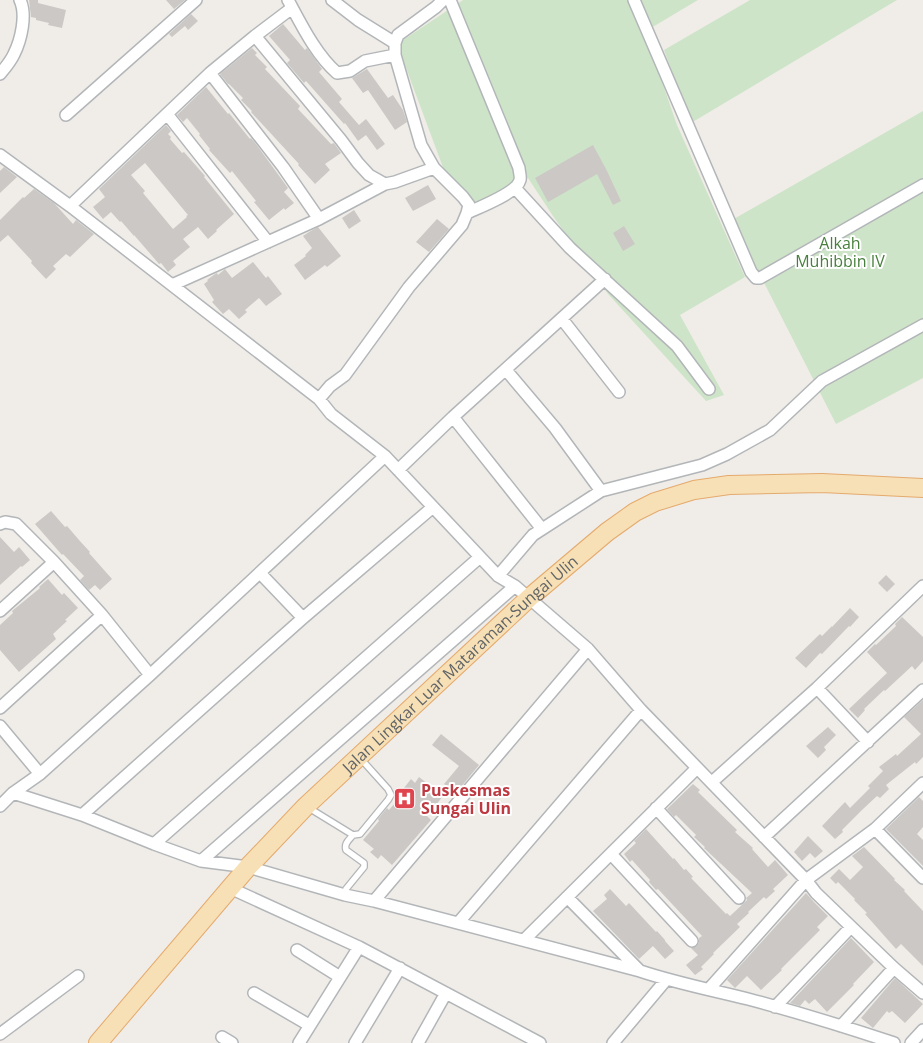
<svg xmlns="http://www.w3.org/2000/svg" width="923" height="1043" font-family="'Open Sans',sans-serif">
  <rect width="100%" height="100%" fill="#f0ede8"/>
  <path fill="#cee4c8" d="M 463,0 L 630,0 L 653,56 L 677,125 L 745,277 L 680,315 L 724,395 L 706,401 L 608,294 L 553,216 L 528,178 L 472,207 L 451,189 L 399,49 L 403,40 Z
    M 640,0 L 698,0 L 651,28 Z
    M 750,0 L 897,0 L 691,123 L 664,50 Z
    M 923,111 L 923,378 L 836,424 L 732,220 Z"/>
  <path fill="#cbc8c5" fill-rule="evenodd" d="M 29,0 L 38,0 L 38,3 L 66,10 L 62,28 L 48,25 L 49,23 L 36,20 L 36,18 L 31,17 Z
    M 166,0 L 185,0 L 174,9 Z
    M 191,14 L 198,21 L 188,30 L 185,26 L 172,37 L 169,34 Z
    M 283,24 L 305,50 L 307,48 L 322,69 L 319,72 L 342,99 L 339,102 L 359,125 L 366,119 L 385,144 L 377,150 L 366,135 L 358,141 L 345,123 L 344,124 L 306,81 L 304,83 L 287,63 L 290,60 L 269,36 Z
    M 252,48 L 257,53 L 255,55 L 267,67 L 265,69 L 300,106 L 298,109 L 331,144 L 334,143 L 341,153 L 325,164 L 330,170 L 315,184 L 298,165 L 299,164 L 251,112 L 252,111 L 241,100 L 243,98 L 229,84 L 228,84 L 220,74 Z
    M 367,69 L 388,98 L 393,95 L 403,110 L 407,122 L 395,130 L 368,90 L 363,93 L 352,78 Z
    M 206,87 L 228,114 L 229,113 L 250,139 L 251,138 L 256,144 L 288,188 L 284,192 L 294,203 L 285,210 L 284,208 L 269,220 L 254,202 L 256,201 L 232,171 L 230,173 L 209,150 L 210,149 L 199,135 L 200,134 L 187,118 L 183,122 L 177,115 Z
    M 166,125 L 171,131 L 168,134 L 171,137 L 170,139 L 182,153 L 184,152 L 205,176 L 204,177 L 234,214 L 216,230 L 217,231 L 208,239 L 198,227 L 183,239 L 190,247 L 173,261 L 176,265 L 168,272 L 161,263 L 159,264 L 134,235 L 134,236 L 121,221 L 120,222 L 111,212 L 103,219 L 93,207 L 105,197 L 99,189 ZM 145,163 L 188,215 L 186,216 L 187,217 L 173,229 L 143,193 L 145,191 L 131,175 Z
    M 593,145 L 606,169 L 621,201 L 613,205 L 597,174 L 548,202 L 535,178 Z
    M 4,167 L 17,177 L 0,193 L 0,171 Z
    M 428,185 L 436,199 L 413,211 L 405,198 Z
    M 34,189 L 54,203 L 73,224 L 76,220 L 94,234 L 70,257 L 66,254 L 53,266 L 56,269 L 46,279 L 31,263 L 32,261 L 8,235 L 0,242 L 0,220 L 23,197 L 24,198 Z
    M 354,210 L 361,221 L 349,229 L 342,218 Z
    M 437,219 L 449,229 L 429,252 L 416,242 Z
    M 624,226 L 635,244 L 623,251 L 613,233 Z
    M 318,227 L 341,256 L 327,267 L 325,265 L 305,280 L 294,265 L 306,256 L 305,255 L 312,248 L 303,236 L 309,232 Z
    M 253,262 L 266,278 L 268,276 L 282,294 L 266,306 L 259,298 L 245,310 L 247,312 L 239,319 L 229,309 L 223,314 L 212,302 L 214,300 L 204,284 L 208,281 L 207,280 L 215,274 L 217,273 L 218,275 L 225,269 L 232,278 Z
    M 51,511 L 65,527 L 67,526 L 79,540 L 90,552 L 89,553 L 112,579 L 100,590 L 95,585 L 89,590 L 80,580 L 84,576 L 63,554 L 62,555 L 35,524 Z
    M 0,537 L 14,552 L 19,547 L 30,560 L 22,567 L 21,566 L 0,585 Z
    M 886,575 L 895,584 L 887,592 L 878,583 Z
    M 48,579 L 62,595 L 64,593 L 78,608 L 65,620 L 67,621 L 53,634 L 56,639 L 19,672 L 0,650 L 0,625 L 13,613 L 12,611 L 40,588 L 39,587 Z
    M 850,608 L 859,617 L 850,627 L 849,626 L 822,654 L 820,653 L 806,668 L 795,658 L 820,634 L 822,636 L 832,626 L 832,627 Z
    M 902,617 L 923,637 L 923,661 L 915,670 L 912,666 L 885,691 L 884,690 L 864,709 L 865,710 L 858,718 L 849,709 L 887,673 L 867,652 L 875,644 L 876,645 L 896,626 L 895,624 Z
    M 923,700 L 923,757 L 916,764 L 915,762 L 886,785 L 889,789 L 880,798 L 877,796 L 863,809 L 842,830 L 843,832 L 835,839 L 822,826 L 845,802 L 850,808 L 870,788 L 868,786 L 883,771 L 879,767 L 896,754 L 897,756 L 921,734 L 904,717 Z
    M 828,727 L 836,735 L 824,747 L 826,750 L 818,758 L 806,746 Z
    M 441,734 L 479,765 L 456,793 L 444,784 L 459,766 L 432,745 Z
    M 419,777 L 443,796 L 427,816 L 431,820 L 392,865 L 381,855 L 378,859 L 370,852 L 374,849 L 363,840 L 379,821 L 378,819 L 387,808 L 389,810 L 406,790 L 404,788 L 411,779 L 415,783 Z
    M 693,784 L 700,790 L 698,792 L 737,830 L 735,832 L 753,848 L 752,849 L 768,867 L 775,860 L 788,875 L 773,889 L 775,891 L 766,899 L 764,897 L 748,912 L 749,913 L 737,924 L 740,927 L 713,953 L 714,954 L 701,967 L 703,969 L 695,975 L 686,965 L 698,955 L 691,948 L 697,946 L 699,943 L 699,938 L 702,936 L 658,889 L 656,890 L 649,882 L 650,880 L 632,860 L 630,862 L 624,854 L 636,843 L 634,841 L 646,829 L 673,859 L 674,858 L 684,870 L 686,869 L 693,877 L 691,878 L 726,914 L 727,913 L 730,916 L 744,903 L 747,900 L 746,898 L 752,893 L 704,848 L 705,847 L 694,837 L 696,835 L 676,815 L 674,817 L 667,809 Z
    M 919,797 L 923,801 L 923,827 L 917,834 L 923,840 L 923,866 L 886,829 Z
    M 808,836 L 823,851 L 815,858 L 810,853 L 802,861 L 794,852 Z
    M 864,847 L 895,879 L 894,880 L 905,890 L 904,891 L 923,911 L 923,966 L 901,944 L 896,949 L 865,914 L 867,913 L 854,900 L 855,899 L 838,882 L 836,884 L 830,878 L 839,869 L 850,880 L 863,867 L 852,856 Z
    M 610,889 L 626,906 L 629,903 L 656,932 L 657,931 L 665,940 L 665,941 L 674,951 L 665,959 L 653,946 L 639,959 L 593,911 L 607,899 L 604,895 Z
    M 806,893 L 814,902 L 828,916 L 817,927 L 820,930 L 781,969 L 782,970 L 761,990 L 747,976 L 735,988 L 727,980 Z
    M 851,938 L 874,962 L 853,984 L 854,985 L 827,1012 L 815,999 L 809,1004 L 805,1000 L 800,1006 L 790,1003 Z
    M 895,978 L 923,1004 L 905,1023 L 892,1011 L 889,1013 L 887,1011 L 873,1028 L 861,1018 Z"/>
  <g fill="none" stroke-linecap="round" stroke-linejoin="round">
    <defs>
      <path id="service" d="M 309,808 L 353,835 L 360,834 L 388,800 L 391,795 L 388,789 L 361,759
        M 345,895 L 346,889 L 364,867 L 364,863 L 346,850 C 344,843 349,840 353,835"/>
      <path id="minor" d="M 288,0 C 301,24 316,55 337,73 L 350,71 L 365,61 L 395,55
        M 332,0 L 358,20 L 395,43
        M 443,0 L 436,7 L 398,35 L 395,43 L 395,55 L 421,145 L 434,168 L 463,197 L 469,205 L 467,213 L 462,225 L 409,287 L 345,375 L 330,386 L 319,399 L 331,414 L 385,456 L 498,576 L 515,586 L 588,649 L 641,710 L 806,880 L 816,893 L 894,968 L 923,993
        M 450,0 L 519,168 C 519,171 521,177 520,180 C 517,193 480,207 467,213
        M 634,0 L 751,272 L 756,278 L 760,278 L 923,185
        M 255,36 L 341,140 L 358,163 L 369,175 L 385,184 L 395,182 L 434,168
        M 210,73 L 283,167 L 319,219
        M 0,74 C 5,68 11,61 14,54 C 21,40 27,15 20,0
        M 167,114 L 268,242
        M 66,115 L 196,0
        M 0,155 L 70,206 L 319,399
        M 515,188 L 570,248 L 677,346 L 709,389
        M 70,206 L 210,73 L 255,36 L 292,8
        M 172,285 L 319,219 L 385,184
        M 562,319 L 619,392
        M 506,370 L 555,428 L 601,491
        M 453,417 L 542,529
        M 398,470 L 453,417 L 605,279
        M 0,524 L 5,522 L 16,524 L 54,562 L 102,615 L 150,675
        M 260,573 L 303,618
        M 498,576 L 533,535 L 601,491 L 702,465 L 727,454 L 770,430 L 822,381 L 923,325
        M 0,611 L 54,562
        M 817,688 L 868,742
        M 0,708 L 102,615
        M 0,726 L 40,774
        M 712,782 L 817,688 L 923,586
        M 13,793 L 82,815 L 154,844 L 201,861 L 248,867 L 345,895 L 374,901 L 640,971 C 676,983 712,990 748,999 C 797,1012 846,1027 894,1043
        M 0,806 L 13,793 L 40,774 L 150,675 L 385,456
        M 656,808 L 739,898
        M 82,815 L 303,618 L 433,507
        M 875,829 L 923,878
        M 764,837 L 923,690
        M 154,844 L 480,557
        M 611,854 L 692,941
        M 201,861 L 515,586
        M 230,888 L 359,947 L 540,1043
        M 567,897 L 639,970
        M 374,901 L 588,649
        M 458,923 L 641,710
        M 524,940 L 697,768
        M 297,950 L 340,977
        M 709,989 L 806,880 L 875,829 L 923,783
        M 254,993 L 309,1025
        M 775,1007 L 851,927
        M 841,1026 L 894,968
        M 0,1034 L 78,976
        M 222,1037 L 232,1043
        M 299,1043 L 359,947
        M 355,1043 L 400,968
        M 418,1043 L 446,993
        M 613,1043 L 666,980
        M 911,1043 L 923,1030"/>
      <g id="primary">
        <path id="s1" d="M 98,1043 L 248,867 L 306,806 L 529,598 L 607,532 L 635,512 L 655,502 L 694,490 L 729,485 L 822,483 L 923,488"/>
      </g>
    </defs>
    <use href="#service" stroke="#b3b6b9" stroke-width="8"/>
    <use href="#minor" stroke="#b3b6b9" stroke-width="14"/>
    <use href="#primary" stroke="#e4aa6d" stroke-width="20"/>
    <use href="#service" stroke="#fff" stroke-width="5.5"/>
    <use href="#minor" stroke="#fff" stroke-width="11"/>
    <use href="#primary" stroke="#f7dfb6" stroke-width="18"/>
  </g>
  <defs>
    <symbol id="hospital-square" viewBox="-11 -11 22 22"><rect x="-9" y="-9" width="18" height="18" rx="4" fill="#e0444e" stroke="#fff"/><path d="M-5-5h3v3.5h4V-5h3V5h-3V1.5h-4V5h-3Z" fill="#fff"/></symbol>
  </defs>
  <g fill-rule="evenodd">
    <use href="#hospital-square" x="392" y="786" width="25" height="25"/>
  </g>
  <g text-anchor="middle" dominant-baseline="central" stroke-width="4" stroke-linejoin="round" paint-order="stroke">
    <g font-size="16" fill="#487f3e" stroke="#fff">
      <text x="840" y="243">Alkah<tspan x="840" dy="18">Muhibbin IV</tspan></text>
    </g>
    <g font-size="16" fill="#5f6467" stroke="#fff">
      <text stroke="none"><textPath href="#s1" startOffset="525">Jalan Lingkar Luar Mataraman-Sungai Ulin</textPath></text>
    </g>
    <g font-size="16" font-weight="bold" fill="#be3a42" stroke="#fff" text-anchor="start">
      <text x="421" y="790">Puskesmas<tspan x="421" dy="18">Sungai Ulin</tspan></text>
    </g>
  </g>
</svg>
